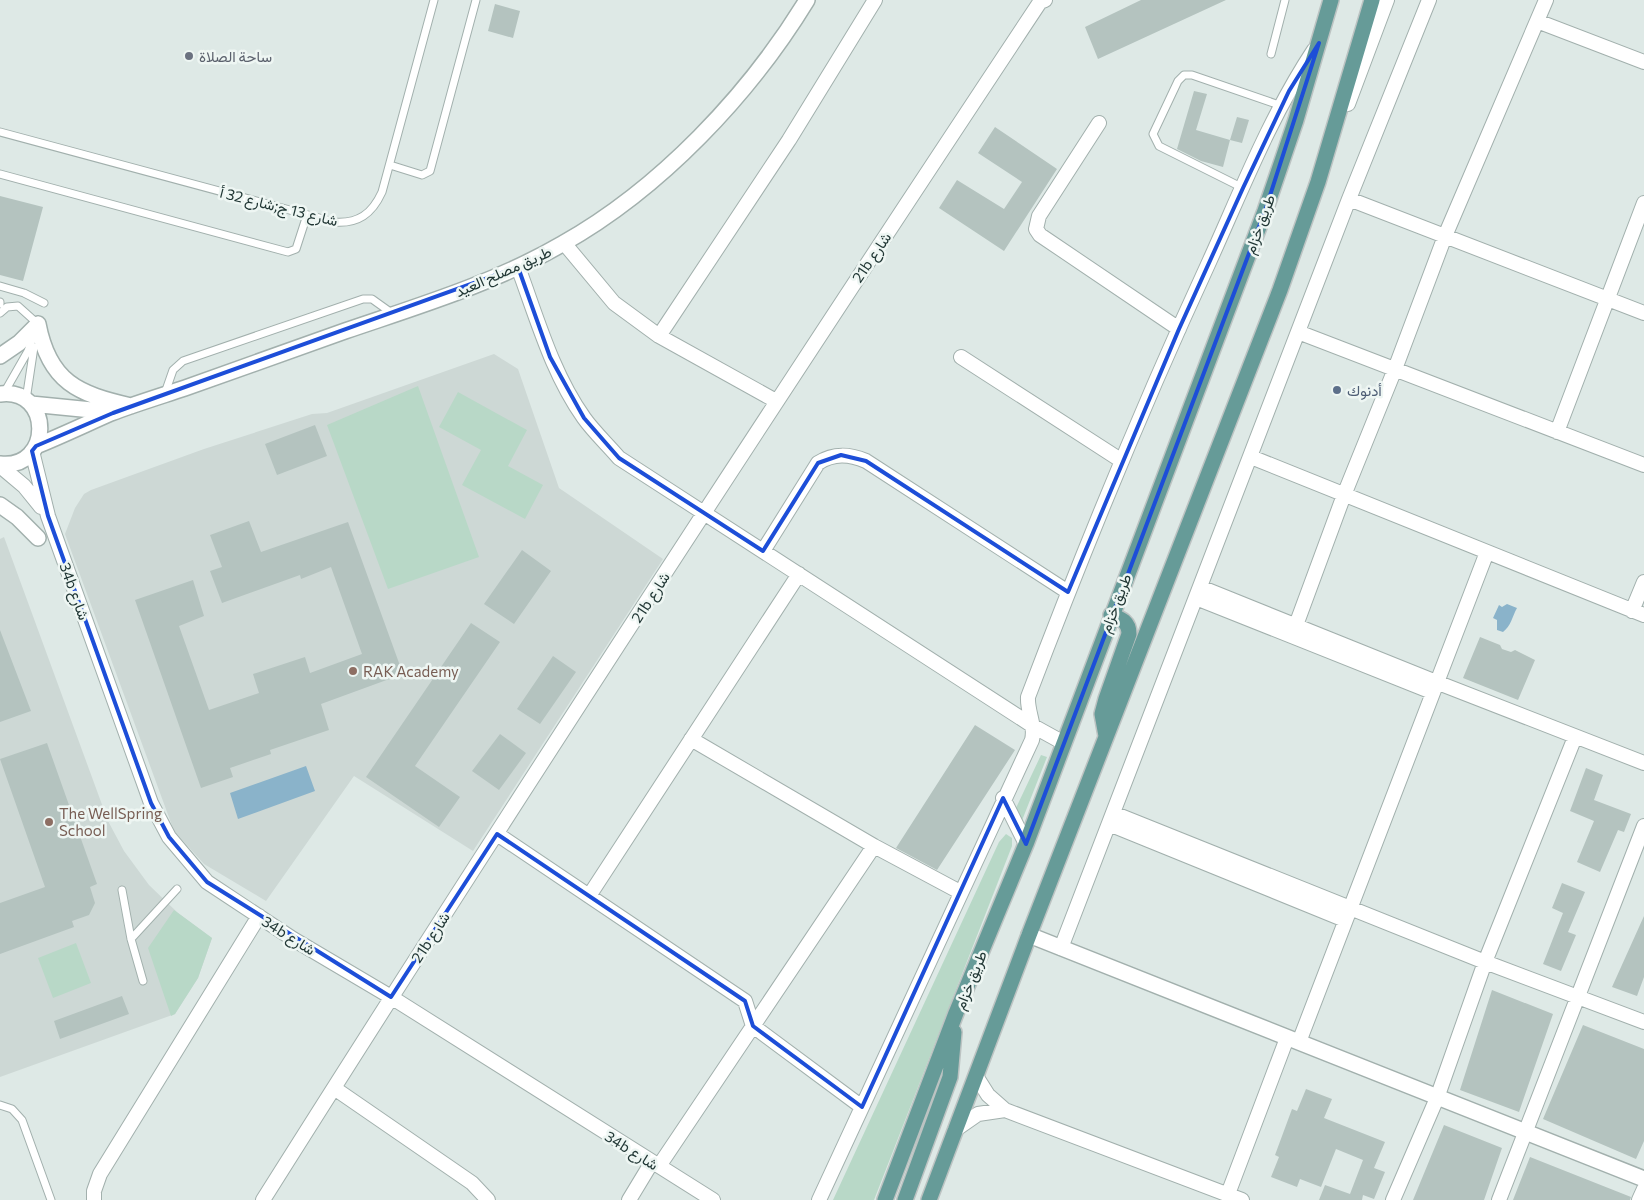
<svg xmlns="http://www.w3.org/2000/svg" width="1644" height="1200" font-family="Commissioner,Vazirmatn,sans-serif">
  <rect width="100%" height="100%" fill="#dee9e6"/>
  <path fill="#cdd8d5" d="M 494,354 L 518,369 L 559,488 L 663,559 L 473,851 L 354,776 L 266,901 L 204,864 L 174,831 L 65,534 L 75,508 L 84,494 L 91,490 L 204,449 L 312,414 L 327,413 Z
    M 4,537 L 108,821 L 124,851 L 149,885 L 178,913 L 212,938 L 198,978 L 175,1014 L 0,1077 L 0,539 Z"/>
  <path fill="#b8d8c7" d="M 418,386 L 479,557 L 388,589 L 327,425 Z
    M 458,392 L 527,430 L 508,466 L 543,485 L 525,519 L 462,485 L 481,450 L 439,427 Z
    M 1041,755 L 1047,757 L 1021,823 L 1016,808 Z
    M 1006,834 L 1012,838 L 1012,846 L 874,1200 L 833,1200 L 999,842 Z
    M 174,910 L 212,938 L 198,978 L 175,1014 L 171,1016 L 148,948 Z
    M 76,943 L 91,983 L 53,998 L 38,958 Z"/>
  <path fill="#8ab3ca" d="M 1507,604 L 1517,608 C 1512,617 1511,626 1503,632 L 1497,630 L 1497,620 L 1493,618 L 1499,605 L 1502,607 Z
    M 306,766 L 315,791 L 238,819 L 230,793 Z"/>
  <path fill="#b4c3bf" d="M 1141,0 L 1226,0 L 1098,59 L 1085,27 Z
    M 495,4 L 520,11 L 513,38 L 488,31 Z
    M 1194,91 L 1207,94 L 1196,130 L 1230,140 L 1223,167 L 1201,161 L 1177,149 Z
    M 1237,117 L 1249,120 L 1242,143 L 1230,140 Z
    M 995,127 L 1057,169 L 1004,251 L 939,208 L 957,180 L 1004,209 L 1022,182 L 978,153 Z
    M 0,196 L 43,207 L 23,281 L 0,275 Z
    M 315,425 L 327,456 L 277,475 L 265,444 Z
    M 249,521 L 261,552 L 348,522 L 403,674 L 321,704 L 329,730 L 270,750 L 271,754 L 230,768 L 233,777 L 201,788 L 135,600 L 193,580 L 204,616 L 179,626 L 209,710 L 259,693 L 253,674 L 305,657 L 310,673 L 362,654 L 331,567 L 301,579 L 300,575 L 222,603 L 210,571 L 222,567 L 210,535 Z
    M 522,550 L 551,571 L 514,624 L 484,604 Z
    M 471,623 L 500,642 L 415,766 L 460,797 L 439,827 L 366,777 Z
    M 0,630 L 31,711 L 0,722 Z
    M 1480,637 L 1500,645 L 1502,649 L 1511,652 L 1515,650 L 1535,660 L 1518,700 L 1463,678 Z
    M 553,656 L 576,672 L 540,724 L 517,709 Z
    M 975,725 L 1015,750 L 937,870 L 896,848 Z
    M 500,734 L 526,753 L 499,790 L 472,771 Z
    M 47,743 L 97,884 L 90,887 L 95,903 L 89,915 L 72,921 L 74,927 L 0,954 L 0,903 L 45,887 L 0,759 Z
    M 1586,768 L 1603,775 L 1594,800 L 1631,814 L 1624,832 L 1618,830 L 1600,872 L 1577,862 L 1594,821 L 1570,811 Z
    M 1562,883 L 1585,892 L 1568,932 L 1576,935 L 1561,971 L 1543,964 L 1563,913 L 1552,908 Z
    M 1644,916 L 1644,977 L 1637,996 L 1612,987 Z
    M 1492,990 L 1553,1014 L 1519,1112 L 1460,1090 Z
    M 122,996 L 129,1014 L 60,1039 L 54,1021 Z
    M 1583,1025 L 1644,1049 L 1644,1141 L 1636,1159 L 1543,1119 Z
    M 1306,1089 L 1332,1099 L 1324,1118 L 1385,1142 L 1374,1168 L 1385,1172 L 1374,1199 L 1363,1195 L 1362,1200 L 1319,1200 L 1325,1185 L 1350,1194 L 1363,1160 L 1336,1149 L 1321,1187 L 1300,1179 L 1297,1187 L 1271,1177 L 1279,1157 L 1275,1155 L 1292,1109 L 1297,1111 Z
    M 1444,1125 L 1502,1148 L 1484,1200 L 1413,1200 Z
    M 1530,1157 L 1631,1197 L 1630,1200 L 1513,1200 Z"/>
  <g fill="none" stroke-linecap="round" stroke-linejoin="round">
    <defs>
      <path id="service" d="M 1271,54 L 1285,0
        M 0,132 L 334,222 C 358,224 372,214 382,192 L 434,0
        M 390,165 L 422,175 L 430,171 L 476,0
        M 0,174 L 288,252 L 296,249 L 307,215
        M 1243,188 L 1159,146 L 1153,134 L 1178,81 L 1184,75 L 1192,75 L 1282,106
        M 0,286 L 24,293 L 44,303
        M 0,302 L 0,304
        M 0,313 L 7,307 L 18,306 L 38,324
        M 4,393 L 28,351 L 35,332
        M 165,393 L 173,370 L 183,361 L 363,299 L 372,299 L 393,314
        M 26,400 L 34,347
        M 122,890 L 131,939 L 143,981
        M 131,939 L 177,889
        M 0,1105 L 12,1109 L 22,1120 L 51,1200"/>
      <path id="minor" d="M 1537,21 L 1644,62
        M 1348,104 L 1387,0
        M 1099,123 L 1039,216 L 1036,229 L 1040,235 L 1179,329
        M 1349,199 L 1644,313
        M 564,243 L 614,303 L 659,336 L 776,401
        M 518,267 C 537,318 552,373 584,418 C 594,432 608,445 619,458 L 1033,726 L 1062,742
        M 1298,332 L 1644,465
        M 659,336 L 789,140 L 875,0
        M 961,357 L 1122,461
        M 1557,432 L 1644,203
        M 32,451 L 48,516 L 151,803 L 169,837 L 207,882 L 293,939 L 391,997 L 713,1200
        M 1251,457 L 1644,615
        M 0,466 L 24,486 L 41,507
        M 763,551 L 818,463 C 834,453 849,454 866,461 L 1068,592
        M 1200,587 L 1436,682 L 1644,763
        M 1196,598 L 1432,692
        M 1632,611 L 1644,582
        M 1292,636 L 1344,495 L 1395,369 L 1445,236 L 1546,0
        M 691,739 L 874,846 L 960,892
        M 1003,798 L 1026,844
        M 1113,813 L 1485,962 L 1644,1022
        M 1109,824 L 1345,920
        M 497,834 L 745,1001 L 753,1026 L 862,1107
        M 589,896 L 799,574
        M 1061,948 L 1349,199 L 1429,0
        M 1299,1042 L 1487,552
        M 976,1076 L 988,1095 L 1005,1110 L 1242,1200
        M 334,1088 L 472,1183 L 488,1200
        M 955,1130 L 978,1114 L 1005,1110
        M 659,1166 L 874,846
        M 1228,1194 L 1287,1038
        M 94,1200 L 94,1191 L 100,1174 L 259,916
        M 263,1200 C 517,797 777,399 1040,2 L 1045,0
        M 629,1200 L 652,1162
        M 819,1200 L 1032,740 C 1036,725 1027,712 1028,697 C 1084,549 1144,403 1210,260 C 1242,189 1271,115 1314,50
        M 1393,1200 L 1437,1098 L 1485,962 L 1575,737
        M 1499,1200 L 1644,826
        M 1639,1200 L 1644,1189"/>
      <path id="tertiary" d="M 38,324 C 49,382 78,394 131,406
        M 0,356 L 19,343 L 38,324
        M 0,394 C 53,387 53,470 0,464
        M 31,404 L 112,412
        M 36,446 C 61,436 86,424 111,413 C 135,404 161,396 185,388 C 239,369 292,350 345,331 C 418,306 495,283 562,244 C 660,189 749,95 807,0
        M 0,505 L 17,517 L 38,538
        M 1029,935 L 1644,1179"/>
      <path id="primary" d="M 1106,736 L 1102,714 L 1106,699 L 1129,634 C 1129,622 1122,619 1111,615
        M 885,1200 L 956,1013 L 1026,844 L 1265,211 L 1296,120 L 1331,0
        M 905,1200 L 950,1077 L 954,1032
        M 929,1200 L 1029,935 L 1280,290 L 1318,182 L 1372,0"/>
    </defs>
    <use href="#service" stroke="#a2b0ad" stroke-width="9"/>
    <use href="#minor" stroke="#a2b0ad" stroke-width="16"/>
    <use href="#tertiary" stroke="#a2b0ad" stroke-width="18"/>
    <use href="#primary" stroke="#bcc3c2" stroke-width="18"/>
    <use href="#service" stroke="#fff" stroke-width="7"/>
    <use href="#minor" stroke="#fff" stroke-width="14"/>
    <use href="#tertiary" stroke="#fff" stroke-width="15"/>
    <use href="#primary" stroke="#669b98" stroke-width="15"/>
  </g>
  <path fill="none" stroke="#1d4ed8" stroke-width="4" stroke-linejoin="round" d="M 1319,43 L 1265,211 L 1026,844 L 1003,798 L 862,1107 L 753,1026 L 745,1001 L 497,834 L 391,997 L 207,882 L 169,837 L 151,803 L 48,516 L 32,451 L 36,446 L 113,413 L 518,267 L 550,357 L 584,418 L 619,458 L 763,551 L 818,463 L 841,455 L 866,461 L 1068,592 L 1179,329 L 1243,188 L 1289,91 Z"/>
  <circle fill="#6b7280" stroke="#eef6f3" stroke-width="2" cx="189" cy="56" r="5"/>
  <circle fill="#5c6f8a" stroke="#eef6f3" stroke-width="2" cx="1337" cy="390" r="5"/>
  <g fill="#8d6e63" stroke="#eef6f3" stroke-width="2">
    <circle cx="353" cy="671" r="5"/>
    <circle cx="49" cy="822" r="5"/>
  </g>
  <g text-anchor="middle" dominant-baseline="central" stroke-width="5" stroke-linejoin="round" paint-order="stroke">
    <g font-size="15" fill="#5b616d" stroke="#eef6f3" text-anchor="start">
      <text x="199" y="56">ساحة الصلاة</text>
    </g>
    <g font-size="15" fill="#213735" stroke="#eef6f3">
      <text transform="translate(279 206) rotate(14)">شارع 13 ج;شارع 32 أ</text>
      <text transform="translate(1259 224) rotate(-70)">طريق خزام</text>
      <text transform="translate(871 257) rotate(-56)">21b شارع</text>
      <text transform="translate(503 271) rotate(-24)">طريق مصلح العيد</text>
      <text transform="translate(75 591) rotate(70)">34b شارع</text>
      <text transform="translate(650 597) rotate(-57)">21b شارع</text>
      <text transform="translate(1115 603) rotate(-69)">طريق خزام</text>
      <text transform="translate(289 935) rotate(32)">34b شارع</text>
      <text transform="translate(430 937) rotate(-57)">21b شارع</text>
      <text transform="translate(970 980) rotate(-68)">طريق خزام</text>
      <text transform="translate(632 1150) rotate(32)">34b شارع</text>
    </g>
    <g font-size="15" fill="#4e5e75" stroke="#eef6f3" text-anchor="start">
      <text x="1347" y="390">أدنوك</text>
    </g>
    <g font-size="15" fill="#785e54" stroke="#eef6f3" text-anchor="start">
      <text x="363" y="671">RAK Academy</text>
      <text x="59" y="813">The WellSpring<tspan x="59" dy="17">School</tspan></text>
    </g>
  </g>
</svg>
